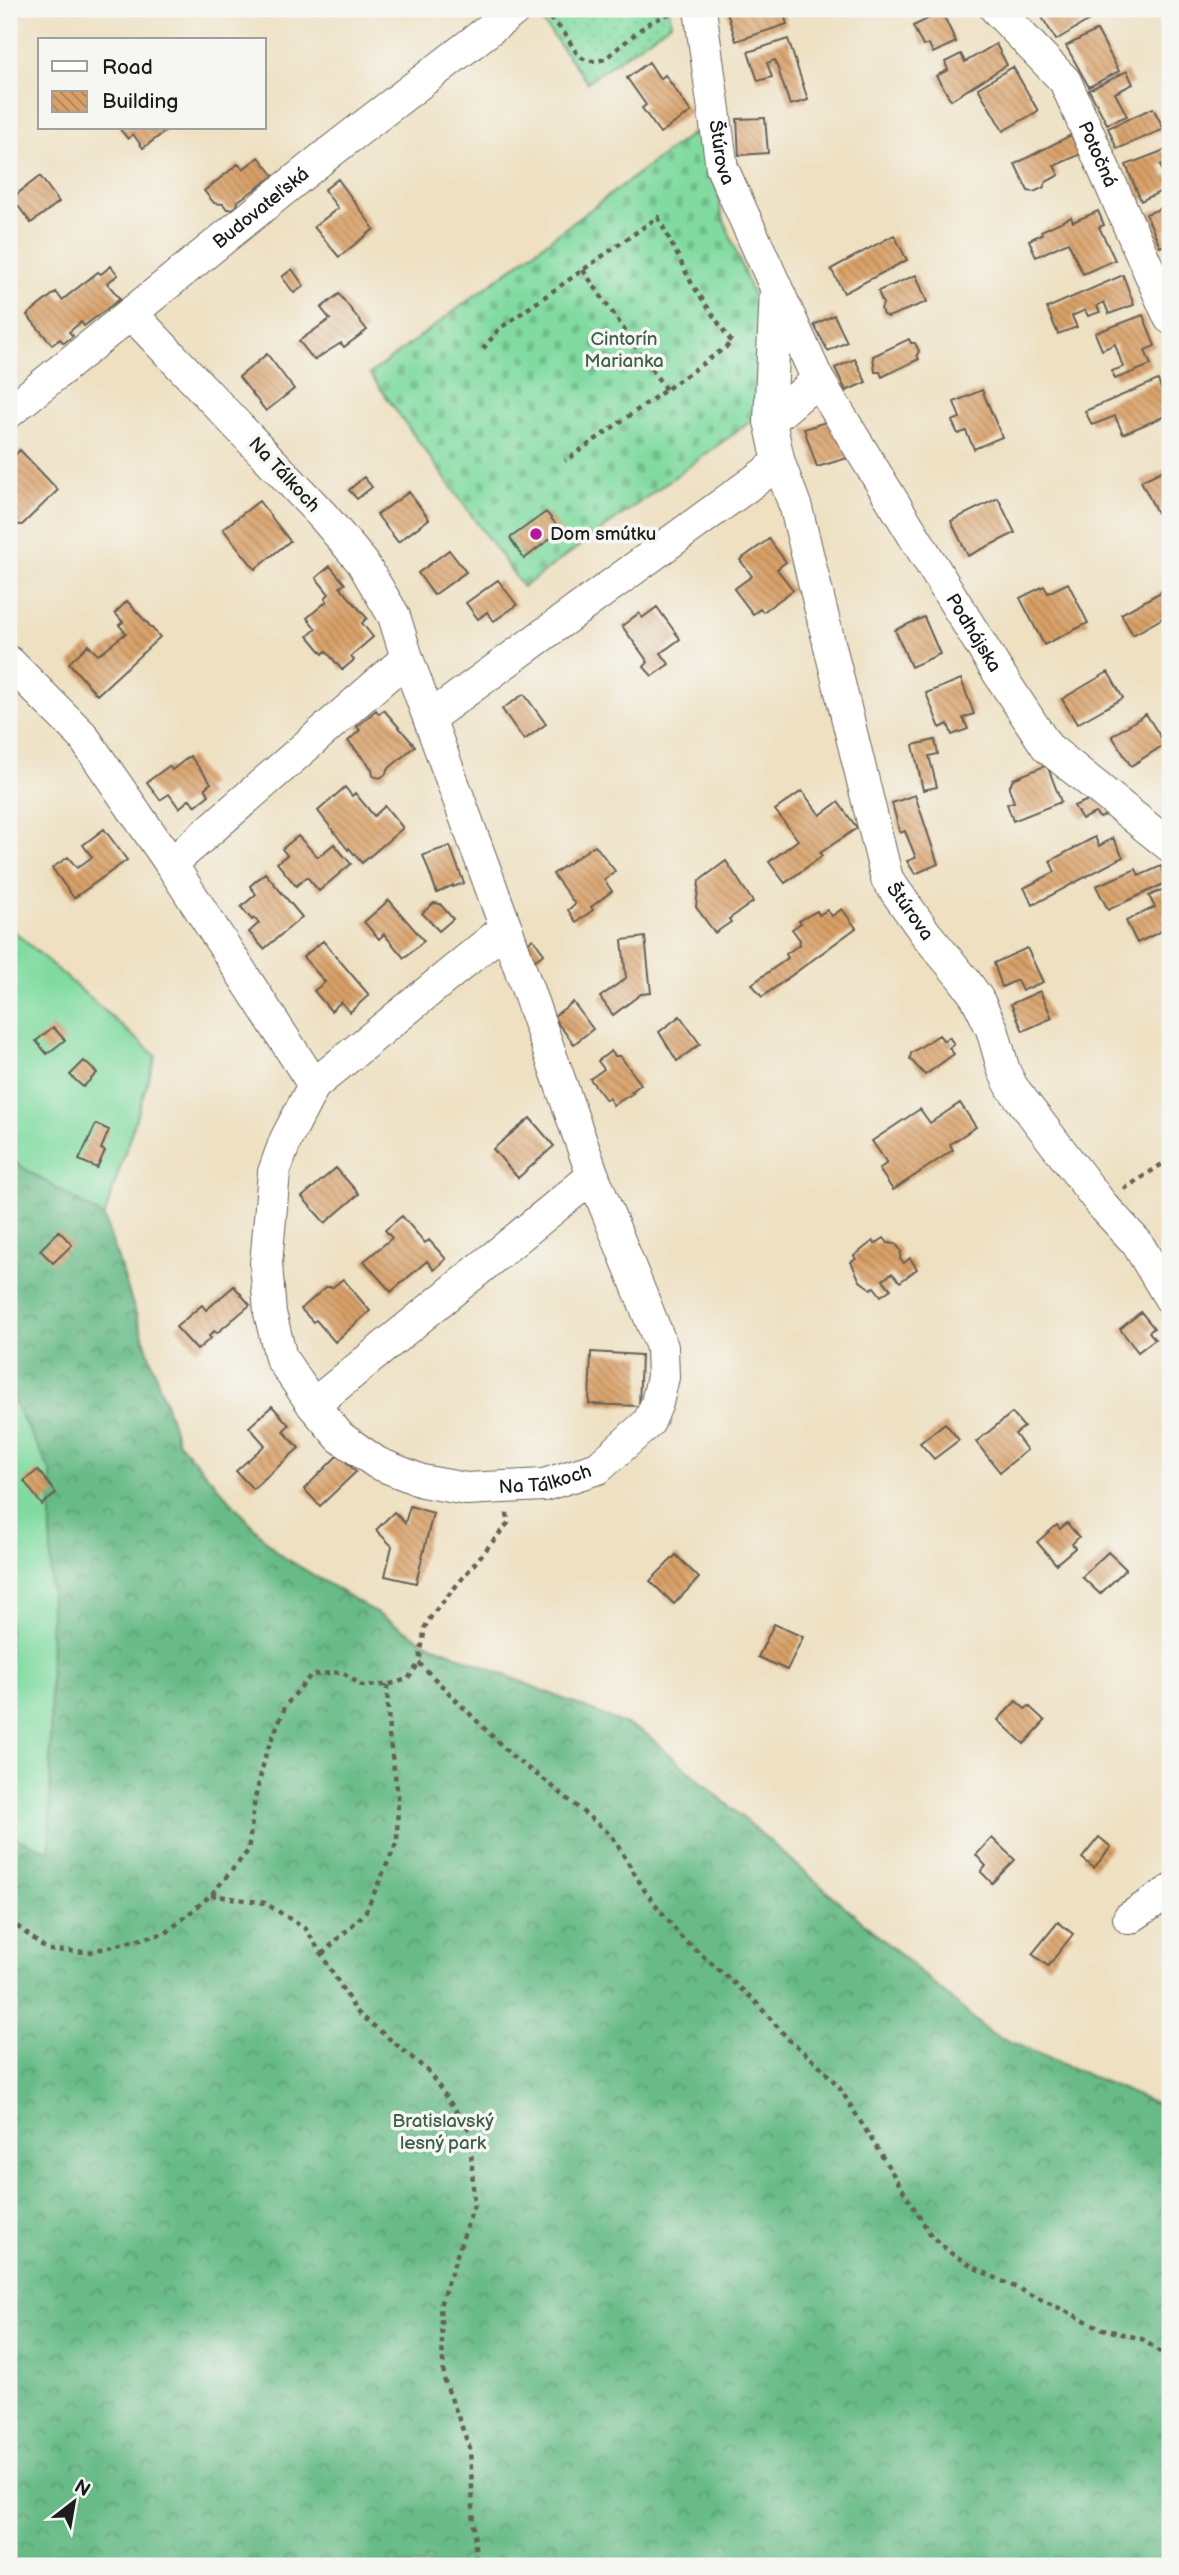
<svg xmlns="http://www.w3.org/2000/svg" width="1179" height="2575" font-family="'Balsamiq Sans',sans-serif">
  <defs>
    <pattern id="forest-crowns" width="20" height="18" patternUnits="userSpaceOnUse" patternTransform="scale(1.75)"><rect width="20" height="18" fill="#68bb87"/><path d="M2 6a3 3 0 1 1 6 0M12 15a3 3 0 1 1 6 0" fill="none" stroke="#55976e"/></pattern>
    <pattern id="cemetery-stones" width="16" height="16" patternUnits="userSpaceOnUse" patternTransform="scale(1.75)"><rect width="16" height="16" fill="#81dba1"/><path d="M2 7V4a2 2 0 0 1 4 0v3zM10 15v-3a2 2 0 0 1 4 0v3z" fill="#6fbb8a"/></pattern>
    <pattern id="park-dots" width="8" height="8" patternUnits="userSpaceOnUse" patternTransform="scale(1.75)"><rect width="8" height="8" fill="#81dba1"/><path d="M2 2h.1M6 6h.1" fill="none" stroke="#6fbb8a" stroke-width="1.8" stroke-linecap="round"/></pattern>
    <pattern id="building-back-hatch" width="6" height="6" patternUnits="userSpaceOnUse" patternTransform="scale(1.75)"><rect width="6" height="6" fill="#d9a067"/><path d="M-1 5l2 2M0 0l6 6M5-1l2 2" fill="none" stroke="#af8254"/></pattern>
  </defs>
  <rect width="100%" height="100%" fill="#f6f6f2"/>
  <filter id="ink" filterUnits="userSpaceOnUse"><feTurbulence type="fractalNoise" baseFrequency=".0143" numOctaves="2"/><feDisplacementMap in="SourceGraphic" scale="14" xChannelSelector="R" yChannelSelector="G"/><feConvolveMatrix kernelMatrix="1 2 1 2 8 2 1 2 1" color-interpolation-filters="sRGB"/></filter>
  <filter id="wash" filterUnits="userSpaceOnUse"><feTurbulence type="fractalNoise" baseFrequency=".00686" numOctaves="4" result="noise"/><feDisplacementMap in="SourceGraphic" scale="28" xChannelSelector="R" yChannelSelector="G"/><feGaussianBlur stdDeviation="1.57" result="paint"/><feColorMatrix in="noise" values="0 0 0 0 0 0 0 0 0 0 0 0 0 0 0 0 0 1.4 0 .05"/><feComposite in="paint" operator="in"/></filter>
  <g filter="url(#wash)">
    <rect width="100%" height="100%" fill="#eee0c1"/>
    <path fill="url(#forest-crowns)" stroke="#426c52" stroke-width="2" d="M 9,1159 L 104,1217 L 178,1442 L 277,1553 L 425,1642 L 644,1732 L 990,2033 L 1170,2110 L 1170,2566 L 9,2566 L 9,1836 L 50,1850 L 51,1472 L 9,1393 Z"/>
    <path fill="url(#cemetery-stones)" stroke="#4e7c5e" stroke-width="2" d="M 702,126 L 714,170 L 721,212 L 764,325 L 754,419 L 523,587 L 370,374 Z"/>
    <path fill="url(#park-dots)" stroke="#4e7c5e" stroke-width="2" d="M 555,9 L 669,9 L 671,23 L 587,82 L 540,18 Z"/>
    <path fill="#81dba1" stroke="#4e7c5e" stroke-width="2" d="M 9,927 L 156,1056 L 104,1217 L 9,1159 Z
      M 9,1393 L 51,1472 L 50,1851 L 9,1836 Z"/>
    <g id="blocks">
      <path fill="url(#building-back-hatch)" d="M 726,9 L 782,9 L 787,24 L 736,41 Z
        M 1037,9 L 1098,9 L 1101,13 L 1056,40 Z
        M 942,12 L 956,42 L 933,53 L 929,44 L 923,46 L 913,26 Z
        M 1097,30 L 1119,71 L 1089,87 L 1066,46 Z
        M 788,39 L 808,100 L 790,105 L 775,60 L 767,63 L 772,77 L 758,81 L 748,52 Z
        M 996,44 L 1007,65 L 951,100 L 936,76 L 948,70 L 945,62 L 961,54 L 965,62 Z
        M 649,62 L 660,79 L 665,75 L 691,112 L 660,133 L 642,108 L 646,105 L 627,78 Z
        M 1013,67 L 1038,111 L 1003,131 L 978,88 Z
        M 1127,71 L 1133,84 L 1115,93 L 1127,116 L 1107,124 L 1089,90 Z
        M 1153,108 L 1164,129 L 1117,149 L 1108,128 Z
        M 765,118 L 768,153 L 739,155 L 737,119 Z
        M 119,128 L 170,128 L 143,148 L 133,134 L 128,139 Z
        M 1071,135 L 1081,154 L 1054,166 L 1059,175 L 1046,182 L 1044,187 L 1034,192 L 1028,191 L 1015,164 Z
        M 1170,148 L 1170,161 L 1160,165 L 1165,177 L 1170,175 L 1170,187 L 1141,201 L 1126,165 Z
        M 259,157 L 274,176 L 238,201 L 237,206 L 232,209 L 227,209 L 223,204 L 214,203 L 204,191 L 238,164 L 243,169 Z
        M 40,176 L 59,202 L 31,223 L 12,198 Z
        M 338,179 L 374,229 L 339,257 L 314,227 L 338,208 L 324,190 Z
        M 1170,205 L 1170,227 L 1165,230 L 1168,244 L 1160,247 L 1146,214 Z
        M 1098,211 L 1104,225 L 1099,227 L 1115,260 L 1083,274 L 1068,242 L 1036,257 L 1029,240 L 1042,234 L 1041,231 L 1071,217 L 1073,222 Z
        M 894,235 L 907,260 L 844,293 L 831,269 Z
        M 111,266 L 118,275 L 107,283 L 120,299 L 84,326 L 81,322 L 69,332 L 73,336 L 64,343 L 60,339 L 52,345 L 27,315 L 56,292 L 62,300 L 98,272 L 101,274 Z
        M 292,269 L 304,286 L 294,293 L 282,277 Z
        M 916,275 L 927,302 L 888,317 L 883,315 L 881,309 L 883,304 L 878,291 Z
        M 1123,275 L 1134,305 L 1109,314 L 1104,302 L 1097,306 L 1100,312 L 1088,316 L 1085,310 L 1072,316 L 1077,327 L 1058,334 L 1047,308 Z
        M 339,294 L 367,330 L 344,347 L 341,343 L 314,360 L 299,341 L 330,319 L 321,308 Z
        M 834,315 L 847,342 L 828,351 L 814,325 Z
        M 1143,315 L 1155,346 L 1145,350 L 1151,365 L 1115,379 L 1112,371 L 1123,367 L 1115,344 L 1102,350 L 1095,333 Z
        M 909,339 L 911,343 L 915,343 L 919,351 L 917,355 L 919,359 L 882,377 L 880,372 L 875,372 L 873,356 Z
        M 267,354 L 294,389 L 266,411 L 239,377 Z
        M 855,359 L 866,382 L 846,391 L 835,368 Z
        M 1158,380 L 1170,414 L 1123,434 L 1115,416 L 1092,425 L 1085,411 Z
        M 982,390 L 1002,437 L 974,449 L 966,431 L 958,434 L 952,421 L 960,418 L 954,402 Z
        M 838,418 L 851,457 L 817,467 L 804,429 Z
        M 20,450 L 58,490 L 22,525 L 10,524 L 9,461 Z
        M 1170,467 L 1170,506 L 1157,513 L 1141,481 Z
        M 364,477 L 372,487 L 357,499 L 349,490 Z
        M 409,492 L 429,519 L 398,542 L 377,515 Z
        M 998,498 L 1015,533 L 968,556 L 951,521 Z
        M 259,501 L 290,541 L 255,569 L 223,529 Z
        M 546,512 L 561,530 L 524,559 L 510,538 Z
        M 769,539 L 786,562 L 777,569 L 793,590 L 763,612 L 760,609 L 753,614 L 734,589 L 752,576 L 740,560 Z
        M 449,550 L 466,572 L 434,595 L 418,573 Z
        M 330,566 L 345,584 L 340,587 L 367,618 L 362,623 L 373,637 L 351,656 L 354,660 L 342,670 L 326,651 L 323,654 L 308,636 L 316,629 L 307,618 L 327,601 L 325,598 L 329,594 L 316,578 Z
        M 498,580 L 517,605 L 494,621 L 487,612 L 478,619 L 466,603 Z
        M 1068,583 L 1088,623 L 1044,645 L 1020,598 L 1044,586 L 1048,593 Z
        M 1170,587 L 1170,614 L 1133,635 L 1121,614 Z
        M 127,601 L 160,637 L 97,695 L 69,663 L 88,645 L 98,655 L 126,633 L 119,625 L 123,622 L 115,613 Z
        M 657,607 L 680,639 L 661,653 L 669,664 L 652,676 L 644,667 L 648,662 L 622,626 L 639,613 L 642,618 Z
        M 924,617 L 940,654 L 911,667 L 895,630 Z
        M 1108,672 L 1123,698 L 1077,724 L 1062,699 Z
        M 961,679 L 974,714 L 963,718 L 968,729 L 952,735 L 948,724 L 940,728 L 926,693 Z
        M 524,694 L 546,724 L 524,740 L 502,709 Z
        M 376,710 L 379,714 L 384,710 L 415,746 L 387,770 L 386,774 L 380,778 L 373,776 L 372,769 L 348,741 L 360,730 L 357,727 Z
        M 1146,714 L 1165,744 L 1131,766 L 1112,736 Z
        M 935,740 L 938,754 L 929,756 L 937,787 L 923,790 L 913,745 Z
        M 190,756 L 211,783 L 205,788 L 209,795 L 195,806 L 190,799 L 179,808 L 169,794 L 160,800 L 147,782 L 169,766 L 172,770 Z
        M 1047,765 L 1061,802 L 1013,821 L 1007,804 L 1014,802 L 1009,788 L 1013,779 Z
        M 345,787 L 352,796 L 355,793 L 374,816 L 385,806 L 403,828 L 362,863 L 349,848 L 348,850 L 318,811 Z
        M 802,791 L 820,815 L 838,802 L 857,828 L 820,853 L 822,856 L 785,883 L 769,862 L 798,840 L 775,810 Z
        M 915,795 L 938,864 L 915,874 L 907,861 L 916,858 L 905,831 L 900,833 L 892,803 Z
        M 1100,795 L 1116,810 L 1100,818 L 1095,813 L 1082,819 L 1074,806 Z
        M 104,829 L 127,860 L 74,898 L 52,868 L 68,857 L 77,868 L 92,857 L 83,845 Z
        M 298,836 L 318,857 L 334,844 L 351,864 L 319,891 L 307,877 L 296,886 L 277,863 L 287,855 L 282,849 Z
        M 1095,837 L 1099,846 L 1113,838 L 1123,857 L 1033,905 L 1024,888 L 1055,872 L 1050,861 Z
        M 595,845 L 615,871 L 604,880 L 612,891 L 591,907 L 593,910 L 576,922 L 568,910 L 575,904 L 553,874 Z
        M 450,846 L 464,883 L 453,887 L 453,885 L 437,893 L 423,855 Z
        M 726,861 L 753,902 L 729,919 L 731,922 L 715,933 L 696,907 L 699,881 Z
        M 1161,866 L 1168,882 L 1108,910 L 1096,886 L 1136,869 L 1139,876 Z
        M 265,873 L 302,917 L 264,949 L 249,932 L 259,923 L 254,918 L 252,920 L 241,907 L 256,894 L 250,886 Z
        M 1170,886 L 1170,927 L 1137,943 L 1126,921 L 1155,907 L 1149,896 Z
        M 389,900 L 424,941 L 404,958 L 384,934 L 379,939 L 364,922 Z
        M 434,903 L 440,904 L 453,919 L 439,931 L 422,913 Z
        M 842,909 L 856,928 L 762,997 L 752,984 L 788,958 L 786,954 L 799,945 L 800,940 L 792,929 L 801,923 L 799,921 L 817,911 L 819,915 L 827,910 L 832,916 Z
        M 645,937 L 651,993 L 641,994 L 613,1015 L 600,997 L 626,978 L 622,940 Z
        M 533,939 L 544,954 L 529,964 L 522,946 Z
        M 323,941 L 369,995 L 350,1012 L 341,1002 L 331,1011 L 314,991 L 325,982 L 303,957 Z
        M 1027,948 L 1043,982 L 1022,991 L 1017,980 L 1002,987 L 994,963 Z
        M 1040,991 L 1052,1018 L 1023,1031 L 1011,1004 Z
        M 573,1002 L 593,1029 L 574,1044 L 553,1017 Z
        M 680,1016 L 700,1044 L 677,1061 L 659,1032 Z
        M 53,1027 L 65,1040 L 47,1054 L 36,1041 Z
        M 939,1035 L 944,1041 L 949,1037 L 954,1044 L 949,1048 L 954,1054 L 925,1075 L 910,1059 L 911,1053 Z
        M 611,1051 L 615,1056 L 620,1056 L 641,1084 L 631,1092 L 633,1093 L 613,1105 L 609,1098 L 606,1100 L 590,1079 L 604,1069 L 598,1061 Z
        M 84,1061 L 97,1073 L 83,1087 L 70,1075 Z
        M 960,1103 L 976,1127 L 950,1144 L 953,1150 L 893,1190 L 879,1169 L 887,1163 L 872,1141 L 920,1109 L 930,1123 Z
        M 530,1118 L 554,1146 L 518,1178 L 493,1149 Z
        M 96,1124 L 109,1130 L 101,1149 L 105,1151 L 97,1168 L 79,1160 Z
        M 336,1168 L 359,1194 L 325,1223 L 302,1197 Z
        M 402,1216 L 425,1243 L 429,1240 L 446,1259 L 434,1270 L 427,1261 L 391,1292 L 364,1261 L 392,1238 L 385,1230 Z
        M 59,1231 L 72,1245 L 53,1263 L 40,1250 Z
        M 884,1238 L 888,1243 L 896,1244 L 901,1251 L 900,1259 L 904,1263 L 910,1258 L 917,1269 L 900,1282 L 892,1273 L 883,1280 L 891,1289 L 881,1296 L 874,1287 L 871,1289 L 860,1281 L 851,1262 L 856,1259 L 854,1256 L 873,1241 L 875,1244 Z
        M 343,1279 L 370,1311 L 335,1342 L 316,1320 L 313,1322 L 301,1309 L 326,1287 L 333,1287 Z
        M 234,1286 L 250,1305 L 217,1333 L 214,1331 L 209,1336 L 211,1338 L 197,1350 L 176,1327 L 202,1305 L 206,1310 Z
        M 1141,1312 L 1154,1328 L 1149,1332 L 1155,1339 L 1138,1352 L 1120,1329 Z
        M 591,1352 L 641,1355 L 639,1406 L 589,1404 Z
        M 272,1406 L 289,1425 L 283,1431 L 299,1448 L 253,1489 L 236,1471 L 265,1445 L 249,1427 Z
        M 1012,1413 L 1024,1427 L 1015,1434 L 1027,1450 L 1000,1472 L 976,1442 Z
        M 945,1423 L 959,1440 L 934,1459 L 920,1443 Z
        M 339,1454 L 356,1472 L 320,1506 L 304,1489 Z
        M 38,1470 L 56,1493 L 42,1505 L 24,1481 Z
        M 410,1506 L 433,1513 L 416,1583 L 385,1576 L 392,1546 L 376,1530 L 394,1512 L 405,1523 Z
        M 1067,1523 L 1079,1537 L 1072,1544 L 1075,1548 L 1056,1564 L 1037,1542 L 1057,1525 L 1060,1529 Z
        M 1108,1552 L 1126,1569 L 1100,1594 L 1082,1577 Z
        M 676,1555 L 699,1578 L 674,1604 L 650,1581 Z
        M 774,1624 L 803,1637 L 787,1670 L 758,1657 Z
        M 1016,1701 L 1025,1709 L 1029,1706 L 1045,1721 L 1024,1744 L 998,1720 Z
        M 1099,1837 L 1111,1847 L 1094,1868 L 1082,1858 Z
        M 992,1838 L 1015,1860 L 992,1883 L 981,1872 L 986,1866 L 976,1855 Z
        M 1058,1922 L 1073,1934 L 1048,1966 L 1032,1954 Z"/>
    </g>
  </g>
  <g filter="url(#ink)">
    <use href="#blocks" fill-opacity="0" stroke="#666156" stroke-width="2"/>
    <g fill="none" stroke-linecap="round" stroke-linejoin="round">
      <defs>
        <g id="minor">
          <path id="s1" d="M 700,9 L 722,168 L 818,380 L 994,666 L 1047,747 L 1170,846"/>
          <path id="s2" d="M 996,9 L 1065,81 L 1170,318"/>
          <path id="s3" d="M 776,288 L 770,421 L 779,463 L 796,508 L 887,879 L 926,934 L 965,981 L 977,998 L 992,1029 L 1004,1071 L 1012,1087 L 1102,1205 L 1137,1243 L 1170,1298"/>
          <path id="s4" d="M 9,412 L 329,153 L 516,9"/>
          <path d="M 770,421 L 818,380"/>
          <path id="s5" d="M 9,662 L 82,735 L 171,864 L 314,1085 L 286,1139 L 274,1172 L 266,1264 L 270,1313 L 281,1358 L 313,1405 L 340,1437 L 377,1463 L 422,1481 L 466,1489 L 544,1485 L 598,1468 L 649,1422 L 657,1403 L 663,1377 L 662,1347 L 593,1176 L 506,928 L 407,658 L 394,616 L 362,562 L 323,516 L 131,313"/>
          <path d="M 429,718 L 779,463"/>
          <path d="M 171,864 L 407,658"/>
          <path d="M 314,1085 L 506,928"/>
          <path d="M 313,1405 L 593,1176"/>
          <path d="M 1129,1918 L 1170,1891"/>
        </g>
      </defs>
      <use href="#minor" stroke="#666156" stroke-width="34"/>
      <path stroke="#666156" stroke-width="4.5" stroke-dasharray="5 5" stroke-linecap="butt" d="M 541,13 C 547,17 554,21 559,27 C 576,44 574,68 605,59 L 647,24 L 673,12
        M 583,270 L 666,390
        M 483,349 L 499,329 L 658,217 L 692,284 L 732,343 L 565,461
        M 1124,1189 L 1170,1159
        M 507,1513 L 508,1523 L 432,1615 L 425,1627 L 419,1663 L 515,1759 L 546,1781 L 612,1836 L 645,1891 L 682,1938 L 754,2000 L 789,2040 L 818,2064 L 839,2087 L 932,2237 L 952,2254 L 979,2270 L 1103,2329 L 1142,2339 L 1170,2359
        M 211,1895 L 265,1903 L 306,1929 L 356,2011 L 428,2071 L 470,2131 L 474,2205 L 440,2305 L 444,2379 L 470,2449 L 476,2566
        M 9,1920 L 48,1950 L 89,1952 L 166,1933 L 211,1895 L 248,1851 L 255,1799 L 266,1753 L 286,1705 L 311,1675 L 342,1672 L 362,1686 L 387,1685 L 408,1679 L 419,1663
        M 322,1954 L 365,1913 L 397,1842 L 398,1795 L 389,1736 L 387,1685"/>
      <use href="#minor" stroke="#fff" stroke-width="32"/>
    </g>
  </g>
  <circle fill="#b5179e" stroke="#f6f6f2" stroke-width="2.5" cx="536" cy="534" r="7"/>
  <g text-anchor="middle" dominant-baseline="central" stroke-width="7" stroke-linejoin="round" paint-order="stroke">
    <g font-size="19" fill="#1c1c1c" stroke="#f6f6f2">
      <text stroke="none"><textPath href="#s1" startOffset="145">Štúrova</textPath></text>
      <text stroke="none"><textPath href="#s2" startOffset="180">Potočná</textPath></text>
      <text stroke="none"><textPath href="#s4" startOffset="324">Budovateľská</textPath></text>
      <text transform="translate(284 475) rotate(47)">Na Tálkoch</text>
      <text stroke="none"><textPath href="#s1" startOffset="690">Podhájska</textPath></text>
      <text stroke="none"><textPath href="#s3" startOffset="646">Štúrova</textPath></text>
      <text stroke="none"><textPath href="#s5" startOffset="1124">Na Tálkoch</textPath></text>
    </g>
    <g font-size="19" fill="#3f5f4b" stroke="#f6f6f2">
      <text x="624" y="339">Cintorín<tspan x="624" dy="22">Marianka</tspan></text>
      <text x="443" y="2121">Bratislavský<tspan x="443" dy="22">lesný park</tspan></text>
    </g>
    <g font-size="19" fill="#1c1c1c" stroke="#f6f6f2" text-anchor="start">
      <text x="550" y="534">Dom smútku</text>
    </g>
  </g>
  <rect width="1179" height="2575" fill="none" stroke="#f6f6f2" stroke-width="35"/>
  <rect x="38" y="38" width="228" height="91" fill="#f6f6f2" stroke="#9f9f9c" stroke-width="2"/>
  <rect x="52" y="61" width="35" height="10" fill="#ffffff" stroke="#9f9f9c" stroke-width="2"/>
  <text x="102" y="74" font-size="21" fill="#1c1c1c">Road</text>
  <rect x="52" y="91" width="35" height="21" fill="url(#building-back-hatch)" stroke="#9f9f9c" stroke-width="2"/>
  <text x="102" y="108" font-size="21" fill="#1c1c1c">Building</text>
  <g transform="translate(74 2502) rotate(31)" stroke="#f6f6f2" stroke-width="5" paint-order="stroke">
  <path d="M0-5L12 26L0 18L-12 26Z" fill="#1c1c1c"/>
  <text y="-10" font-size="19" font-weight="bold" text-anchor="middle" fill="#1c1c1c">N</text>
  </g>
</svg>
